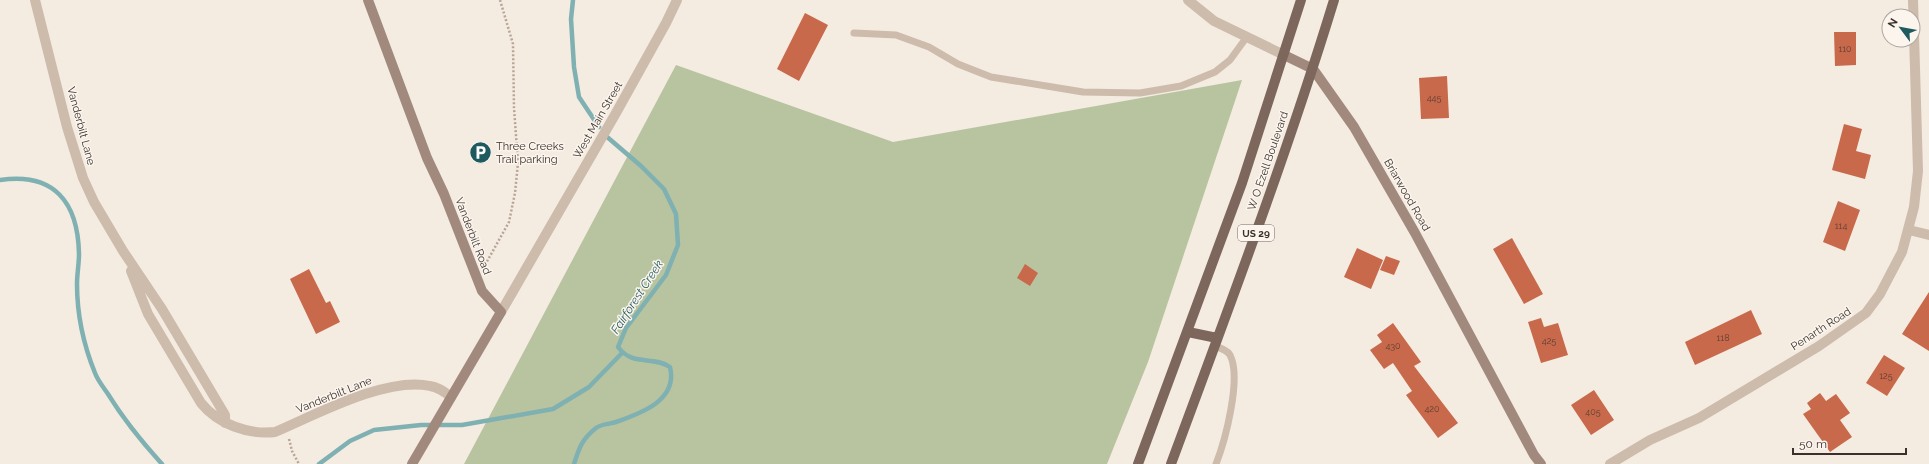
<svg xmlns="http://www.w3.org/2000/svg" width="1929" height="464" font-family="Raleway,sans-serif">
  <rect width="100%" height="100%" fill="#f4ebe1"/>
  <path fill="#b8c4a0" d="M 676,65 L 893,142 L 1242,80 L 1148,362 L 1107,464 L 464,464 Z"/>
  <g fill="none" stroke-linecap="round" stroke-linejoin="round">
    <path stroke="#7fb0b2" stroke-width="4.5" d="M 573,0 L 571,19 L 574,67 L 579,97 L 599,127
      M 0,180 C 54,172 78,202 79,254 C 79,264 77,274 77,284 C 77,314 84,346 95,373 C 98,381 104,388 108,394 C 124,420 142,442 162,464
      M 319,464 L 350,441 L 374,430 L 421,425 L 462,425 L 553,409 L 589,387 L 622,353
      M 574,464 C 579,448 582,439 596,428 C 601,424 610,424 616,422 C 642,413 678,400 670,367 C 652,355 633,367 618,347 L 626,328 L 666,275 L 678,245 L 676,214 L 664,189 L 641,166 L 606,136"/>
  </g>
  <path fill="#c8694b" d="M 805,13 L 828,25 L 799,81 L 777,69 Z
    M 1834,32 L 1856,32 L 1856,65 L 1835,66 Z
    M 1447,76 L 1449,118 L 1421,119 L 1419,78 Z
    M 1844,124 L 1862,129 L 1856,151 L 1871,155 L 1865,179 L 1832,170 Z
    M 1838,201 L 1860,210 L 1845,251 L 1823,242 Z
    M 1512,238 L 1543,294 L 1524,304 L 1493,249 Z
    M 1357,248 L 1383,260 L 1371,289 L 1344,277 Z
    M 1386,256 L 1400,261 L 1394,275 L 1380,270 Z
    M 1025,264 L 1038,273 L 1030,286 L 1017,278 Z
    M 309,269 L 326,303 L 330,301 L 340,322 L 316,334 L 290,279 Z
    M 1929,292 L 1929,351 L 1902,334 Z
    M 1751,310 L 1762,334 L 1695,365 L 1685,342 Z
    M 1541,318 L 1544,327 L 1558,323 L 1568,355 L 1541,363 L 1528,322 Z
    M 1393,323 L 1421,362 L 1414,366 L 1458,423 L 1438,438 L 1406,395 L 1412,391 L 1393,363 L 1384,369 L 1370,350 L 1382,342 L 1377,335 Z
    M 1884,355 L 1905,368 L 1887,396 L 1866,383 Z
    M 1594,390 L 1614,420 L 1591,435 L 1571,405 Z
    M 1820,393 L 1826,401 L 1836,394 L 1850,413 L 1840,420 L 1852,437 L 1830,452 L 1803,414 L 1811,409 L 1807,403 Z"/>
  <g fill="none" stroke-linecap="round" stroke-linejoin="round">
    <path stroke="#b9a596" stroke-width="2.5" stroke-dasharray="2 2" stroke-linecap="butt" d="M 505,162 L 518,159
      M 485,265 L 509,222 L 515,193 L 518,163 L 514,108 L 513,44 L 500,0
      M 289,439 L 292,451 L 299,464"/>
    <path stroke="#cdbbac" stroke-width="7" d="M 854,33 L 896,35 L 929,47 L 958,64 L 991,77 L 1083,92 L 1140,93 L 1181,86 L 1215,72 L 1230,60 L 1246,38
      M 1214,346 C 1220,348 1227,350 1230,355 C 1242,378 1225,441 1216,464"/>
    <path stroke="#cdbbac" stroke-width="10" d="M 35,0 L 67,127 L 83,178 L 94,202 L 123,251 L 162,309 L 225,415 L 225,423
      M 1188,0 L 1214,21 L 1284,55
      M 1909,230 L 1929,235
      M 131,271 L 148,314 L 201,403 C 218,424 248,435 275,432 C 315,415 387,376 430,386 C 438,387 445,392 451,397
      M 501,312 L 616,113 L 666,23 L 677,0
      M 1610,464 L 1650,440 L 1699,418 L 1819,346 L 1866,313 L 1880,294 L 1902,252 L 1914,207 L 1918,171 L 1913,0"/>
    <path stroke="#a18a7d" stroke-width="10" d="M 368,0 L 427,158 L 444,194 L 482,291 L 501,312 L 412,464
      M 1284,55 L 1313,69 L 1354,127 L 1415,233 L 1534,455 L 1541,464"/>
    <path stroke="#7d675c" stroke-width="10" d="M 1188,332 L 1217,338
      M 1138,464 L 1242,183 L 1301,0
      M 1171,464 C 1228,310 1286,157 1334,0"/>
  </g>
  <defs>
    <symbol id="parking-disc" viewBox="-11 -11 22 22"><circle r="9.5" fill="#1f5a5e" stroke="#fbf5ee"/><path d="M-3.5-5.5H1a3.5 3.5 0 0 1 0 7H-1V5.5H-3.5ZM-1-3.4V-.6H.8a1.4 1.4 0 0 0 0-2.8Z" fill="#fff"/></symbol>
  </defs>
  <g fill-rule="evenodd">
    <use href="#parking-disc" x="468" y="140" width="25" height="25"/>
  </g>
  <g text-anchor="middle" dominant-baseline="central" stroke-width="3" stroke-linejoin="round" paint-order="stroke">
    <g font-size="9" fill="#5e3e33">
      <text x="1845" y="49">110</text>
      <text x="1434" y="98">445</text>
      <text x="1841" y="226">114</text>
      <text x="1723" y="338">118</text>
      <text x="1549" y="341">425</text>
      <text x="1393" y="346">430</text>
      <text x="1886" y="376">125</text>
      <text x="1432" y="409">420</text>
      <text x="1593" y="412">405</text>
    </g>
    <rect fill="#fbf5ee" stroke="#756b66" stroke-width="1" x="1238" y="225" width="36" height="16" rx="3"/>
    <g font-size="10" font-weight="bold" fill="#3b302b">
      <text x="1256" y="233">US 29</text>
    </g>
    <g font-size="11" fill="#3b302b" stroke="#fbf5ee">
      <text transform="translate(598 120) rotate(-60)">West Main Street</text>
      <text transform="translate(81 126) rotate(75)">Vanderbilt Lane</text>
      <text transform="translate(1268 161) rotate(-71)">W O Ezell Boulevard</text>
      <text transform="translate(1407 195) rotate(60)">Briarwood Road</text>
      <text transform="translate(473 236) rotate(69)">Vanderbilt Road</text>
      <text transform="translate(1821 329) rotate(-33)">Penarth Road</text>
      <text transform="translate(334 395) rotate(-22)">Vanderbilt Lane</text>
    </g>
    <g font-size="11" fill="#3b302b" stroke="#fbf5ee" text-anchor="start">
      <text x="496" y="146">Three Creeks<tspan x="496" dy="13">Trail parking</tspan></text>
    </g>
    <g font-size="12" font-style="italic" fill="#1f5a5e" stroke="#fbf5ee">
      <text transform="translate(637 297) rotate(-57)">Fairforest Creek</text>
    </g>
  </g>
  <g transform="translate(1901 28) rotate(302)"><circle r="19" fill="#fbf5ee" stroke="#aea6a0"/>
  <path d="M0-3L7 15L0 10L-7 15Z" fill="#1f5a5e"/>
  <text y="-6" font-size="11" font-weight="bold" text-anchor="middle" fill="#3b302b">N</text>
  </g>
  <path d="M1793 448v6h113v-6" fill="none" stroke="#3b302b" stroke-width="2"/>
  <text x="1799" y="448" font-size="12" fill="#3b302b" stroke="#fbf5ee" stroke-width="3" paint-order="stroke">50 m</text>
</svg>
